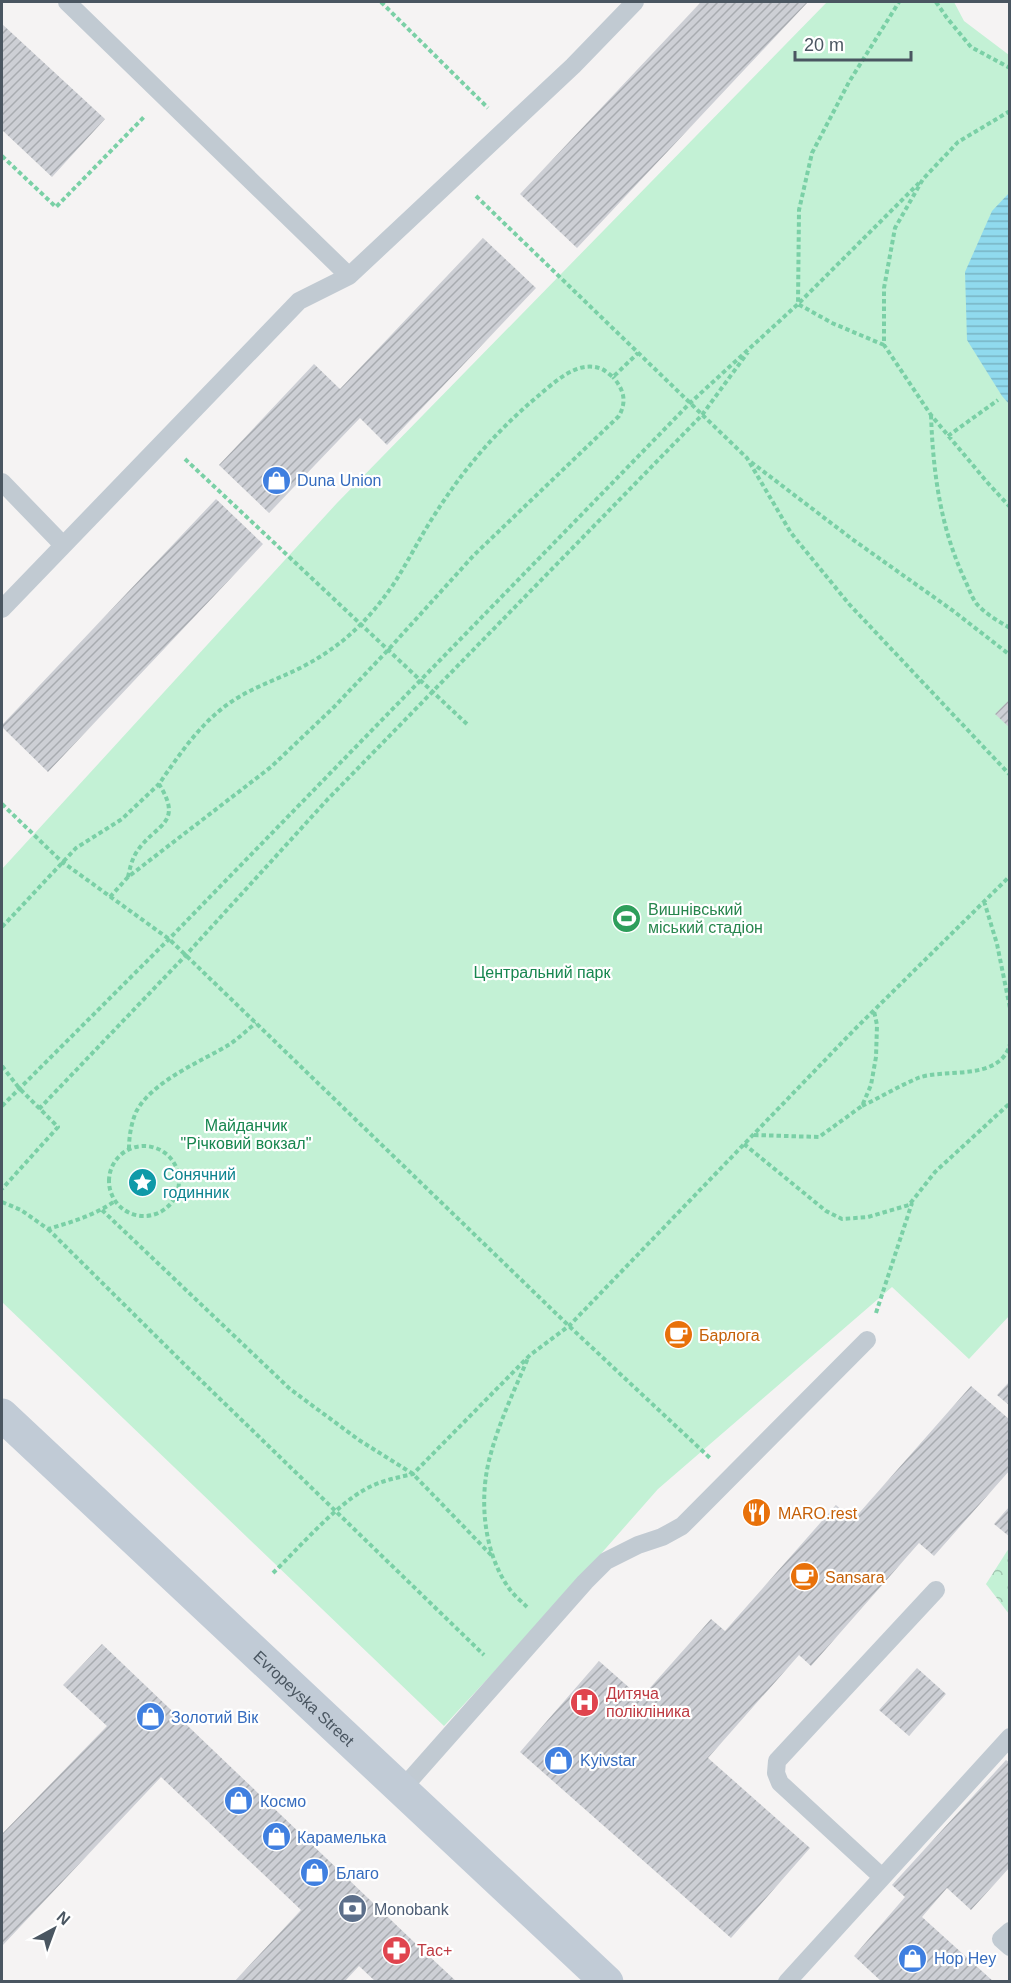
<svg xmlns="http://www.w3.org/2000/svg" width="1011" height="1983" font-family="Helvetica,sans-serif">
  <defs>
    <pattern id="forest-crowns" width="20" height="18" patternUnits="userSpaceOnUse" patternTransform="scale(1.5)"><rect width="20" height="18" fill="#c3f1d5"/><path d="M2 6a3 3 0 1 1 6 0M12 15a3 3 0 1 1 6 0" fill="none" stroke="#a0c6b0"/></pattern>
    <pattern id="water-rules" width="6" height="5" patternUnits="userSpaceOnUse" patternTransform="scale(1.5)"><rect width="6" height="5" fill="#90daee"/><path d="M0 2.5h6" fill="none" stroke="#78b4c4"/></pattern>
    <pattern id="building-hatch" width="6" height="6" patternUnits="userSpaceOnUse" patternTransform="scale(1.5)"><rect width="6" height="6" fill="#cdcfd5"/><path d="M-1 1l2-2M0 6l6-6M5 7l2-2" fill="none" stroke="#a8abb0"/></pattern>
  </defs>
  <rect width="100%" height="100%" fill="#f5f3f3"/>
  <path fill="#c3f1d5" d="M 827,2 L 954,2 L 964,21 L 1009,55 L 1010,1315 L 969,1359 L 892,1287 L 658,1489 L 562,1598 L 444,1726 L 2,1302 L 2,869 L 337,503 Z"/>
  <path fill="url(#forest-crowns)" d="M 1009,1548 L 1010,1548 L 1009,1614 L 986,1584 Z"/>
  <path fill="url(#water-rules)" d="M 1009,193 L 1009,404 L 1002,396 L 967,340 L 965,272 L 992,211 Z"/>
  <path fill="url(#building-hatch)" d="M 701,2 L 808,2 L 577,248 L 520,194 Z
    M 2,24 L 105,119 L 52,177 L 2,130 Z
    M 483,238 L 536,288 L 387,445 L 360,418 L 269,513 L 219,465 L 314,364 L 340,389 Z
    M 216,499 L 263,544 L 48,772 L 2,727 L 2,725 Z
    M 1010,699 L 1010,728 L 995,714 Z
    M 1010,1381 L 1010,1406 L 997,1395 Z
    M 971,1386 L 1010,1420 L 1010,1470 L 934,1556 L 919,1543 L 811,1666 L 799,1655 L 708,1758 L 810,1848 L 731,1938 L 520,1752 L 599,1661 L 641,1698 L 711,1619 L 725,1631 L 836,1505 L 853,1520 Z
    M 1010,1506 L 1010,1537 L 994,1524 Z
    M 102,1644 L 414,1942 L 457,1982 L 376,1982 L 359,1966 L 344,1982 L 234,1982 L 301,1910 L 161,1777 L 2,1946 L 2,1834 L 107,1726 L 63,1685 Z
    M 917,1668 L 946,1694 L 909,1736 L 879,1710 Z
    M 1006,1760 L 1010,1763 L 1010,1867 L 971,1910 L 947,1888 L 922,1917 L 994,1982 L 882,1982 L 854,1956 L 905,1897 L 892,1885 Z"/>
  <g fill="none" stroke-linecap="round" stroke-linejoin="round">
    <path stroke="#7ad0a6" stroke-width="4" stroke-dasharray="4.5 3" stroke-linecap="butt" d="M 381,2 L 488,108
      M 936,2 L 947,18 L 971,47 L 1010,68
      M 1010,111 L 958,142 L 923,179 L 895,228 L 884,288 L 884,345 L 931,415 L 987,482 L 1010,507
      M 2,156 L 56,207 L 144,117
      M 476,196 L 747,458 L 791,533 L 849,604 L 1010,775
      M 884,345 L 832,323 L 798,304 L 919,183
      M 931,415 C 933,471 940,526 964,578 C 968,586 971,596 976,603 C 984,613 998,621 1010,628
      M 948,436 L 998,400
      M 185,459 L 469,726
      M 751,462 L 852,539 L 952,610 L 1010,655
      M 2,804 L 61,861 L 169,939 L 569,1326 L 710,1458
      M 128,877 C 130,868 132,858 138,850 C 156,824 184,824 159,784 C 179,755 201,722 231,702 C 253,687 279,679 304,666 C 343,645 367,622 393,585 C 406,565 417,543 430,522 C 461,472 493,434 538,396 C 555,382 578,359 602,369 C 606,371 610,375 613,377 L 638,353
      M 110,897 L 128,877 L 271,767 L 334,707 L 388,650 L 474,555 L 619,416 C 627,401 624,390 613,377
      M 984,901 L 997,944 L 1010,1008
      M 2,927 L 76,848 L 122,819 L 159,784
      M 2,1066 L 19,1088 L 58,1127 L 2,1189
      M 2,1106 L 169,939 L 690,403 L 798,304 L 799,210 L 812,153 L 849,82 L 899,2
      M 862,1106 C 881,1097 899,1086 918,1078 C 944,1068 1000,1082 1010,1044
      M 39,1109 L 186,955 L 327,800 L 702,415 L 748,352
      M 754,1135 L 819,1137 L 862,1106 L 871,1085 L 876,1057 L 877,1025 L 874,1011
      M 744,1144 L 826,1211 L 842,1219 L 868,1217 L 909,1205 L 935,1172 L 1010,1103
      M109 1181a35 35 0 1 1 70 0a35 35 0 1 1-70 0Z
      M 129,1149 C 129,1137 131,1124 136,1112 C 153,1080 201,1062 230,1044 C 239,1038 247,1030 256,1023
      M 2,1202 L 21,1210 L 48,1229 C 72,1222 95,1215 115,1201
      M 102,1210 L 290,1389 L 359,1440 L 413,1474 L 493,1557
      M 48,1229 L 185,1365 L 484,1655
      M 876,1313 L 912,1203
      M 273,1573 C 299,1548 334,1507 364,1490 C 379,1481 396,1478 413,1474 L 530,1355 L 569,1326 L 854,1030 L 1010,876
      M 527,1607 C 522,1602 515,1596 511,1591 C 483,1554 478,1497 491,1453 C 500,1420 515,1389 528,1358"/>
    <path stroke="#c1cad2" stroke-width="18" d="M 67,2 L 349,276
      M 2,482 L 63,545
      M 2,609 L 299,301 L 349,276 L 573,66 L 635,2
      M 402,1789 L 585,1582 L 606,1561 L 638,1545 L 662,1537 L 682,1526 L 867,1340
      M 882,1877 L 780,1783 L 776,1773 L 777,1761 L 936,1590
      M 1010,1931 L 1001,1939 L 1010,1947
      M 787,1982 L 1010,1737"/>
    <path stroke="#c1cbd6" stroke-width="33" id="s1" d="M 2,1415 L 607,1982"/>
  </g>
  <defs>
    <symbol id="shop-disc" viewBox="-11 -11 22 22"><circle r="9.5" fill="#3f7fe0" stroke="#fff"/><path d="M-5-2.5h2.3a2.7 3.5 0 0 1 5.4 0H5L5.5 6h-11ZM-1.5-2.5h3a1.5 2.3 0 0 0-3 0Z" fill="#fff"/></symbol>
    <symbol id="stadium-disc" viewBox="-11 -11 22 22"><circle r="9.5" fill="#2e9e5b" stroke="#fff"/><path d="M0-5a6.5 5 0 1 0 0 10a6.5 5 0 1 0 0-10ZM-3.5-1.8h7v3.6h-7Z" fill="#fff"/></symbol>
    <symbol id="sight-disc" viewBox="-11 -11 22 22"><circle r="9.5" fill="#0f9aa8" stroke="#fff"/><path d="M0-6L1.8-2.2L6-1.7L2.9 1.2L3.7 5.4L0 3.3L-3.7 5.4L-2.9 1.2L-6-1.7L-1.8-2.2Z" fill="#fff"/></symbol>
    <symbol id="cafe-disc" viewBox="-11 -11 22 22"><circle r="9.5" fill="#e8710a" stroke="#fff"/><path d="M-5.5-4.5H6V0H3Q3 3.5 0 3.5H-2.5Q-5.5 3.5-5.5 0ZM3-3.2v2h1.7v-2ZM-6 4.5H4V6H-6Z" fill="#fff"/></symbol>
    <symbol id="restaurant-disc" viewBox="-11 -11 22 22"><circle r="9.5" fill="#e8710a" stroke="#fff"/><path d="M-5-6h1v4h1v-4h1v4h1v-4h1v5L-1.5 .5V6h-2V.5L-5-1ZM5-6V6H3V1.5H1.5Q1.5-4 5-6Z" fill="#fff"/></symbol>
    <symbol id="hospital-disc" viewBox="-11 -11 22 22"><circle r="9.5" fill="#e0444e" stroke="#fff"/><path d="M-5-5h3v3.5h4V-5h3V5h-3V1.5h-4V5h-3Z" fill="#fff"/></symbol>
    <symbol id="bank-disc" viewBox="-11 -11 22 22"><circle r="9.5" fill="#5c6f8a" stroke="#fff"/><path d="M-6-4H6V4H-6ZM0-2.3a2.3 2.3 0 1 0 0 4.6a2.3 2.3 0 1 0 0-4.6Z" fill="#fff"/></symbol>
    <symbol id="pharmacy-disc" viewBox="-11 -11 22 22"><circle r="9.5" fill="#e0444e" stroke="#fff"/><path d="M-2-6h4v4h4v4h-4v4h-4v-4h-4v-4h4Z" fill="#fff"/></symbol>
  </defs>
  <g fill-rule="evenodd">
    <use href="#shop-disc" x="260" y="464" width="33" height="33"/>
    <use href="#stadium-disc" x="610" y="902" width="33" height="33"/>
    <use href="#sight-disc" x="126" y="1166" width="33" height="33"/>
    <use href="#cafe-disc" x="662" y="1318" width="33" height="33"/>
    <use href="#restaurant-disc" x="740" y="1496" width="33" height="33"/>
    <use href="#cafe-disc" x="788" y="1560" width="33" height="33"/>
    <use href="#hospital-disc" x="568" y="1686" width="33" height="33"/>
    <use href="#shop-disc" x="134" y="1700" width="33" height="33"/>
    <use href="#shop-disc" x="542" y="1744" width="33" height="33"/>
    <use href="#shop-disc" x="222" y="1784" width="33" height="33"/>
    <use href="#shop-disc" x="260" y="1820" width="33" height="33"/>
    <use href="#shop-disc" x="298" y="1856" width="33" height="33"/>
    <use href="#bank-disc" x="336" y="1892" width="33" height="33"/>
    <use href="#pharmacy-disc" x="380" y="1934" width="33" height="33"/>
    <use href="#shop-disc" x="896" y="1942" width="33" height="33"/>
  </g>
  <g text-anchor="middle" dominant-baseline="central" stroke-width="4.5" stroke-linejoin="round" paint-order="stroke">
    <g font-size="16" fill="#366cbe" stroke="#fff" text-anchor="start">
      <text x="297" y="480">Duna Union</text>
      <text x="171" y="1717">Золотий Вік</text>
      <text x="580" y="1760">Kyivstar</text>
      <text x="260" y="1801">Космо</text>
      <text x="297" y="1837">Карамелька</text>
      <text x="336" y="1873">Благо</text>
      <text x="934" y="1958">Hop Hey</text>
    </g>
    <g font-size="16" fill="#27864d" stroke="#fff" text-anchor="start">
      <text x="648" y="909">Вишнівський<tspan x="648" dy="18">міський стадіон</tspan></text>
    </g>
    <g font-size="16" fill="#17864f" stroke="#fff">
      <text x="542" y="972">Центральний парк</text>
      <text x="246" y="1125">Майданчик<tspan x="246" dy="18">"Річковий вокзал"</tspan></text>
    </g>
    <g font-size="16" fill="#0d838f" stroke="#fff" text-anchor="start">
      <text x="163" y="1174">Сонячний<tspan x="163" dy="18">годинник</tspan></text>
    </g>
    <g font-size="16" fill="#c56008" stroke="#fff" text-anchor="start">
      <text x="699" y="1335">Барлога</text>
      <text x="778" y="1513">MARO.rest</text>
      <text x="825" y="1577">Sansara</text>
    </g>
    <g font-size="16" fill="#be3a42" stroke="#fff" text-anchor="start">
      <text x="606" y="1693">Дитяча<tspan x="606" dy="18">полікліника</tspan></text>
      <text x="417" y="1950">Тас+</text>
    </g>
    <g font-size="16" fill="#4a5661" stroke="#fff">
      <text stroke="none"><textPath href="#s1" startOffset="414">Evropeyska Street</textPath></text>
    </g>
    <g font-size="16" fill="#4e5e75" stroke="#fff" text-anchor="start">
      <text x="374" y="1909">Monobank</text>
    </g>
  </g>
  <rect width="1011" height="1983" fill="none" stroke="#4a5661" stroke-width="6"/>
  <g transform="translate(54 1929) rotate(41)" stroke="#ffffff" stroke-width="4.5" paint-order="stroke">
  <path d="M0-4.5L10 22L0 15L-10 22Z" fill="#4a5661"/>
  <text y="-9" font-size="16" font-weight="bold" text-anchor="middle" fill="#4a5661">N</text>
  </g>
  <path d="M795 51v9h116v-9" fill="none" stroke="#4a5661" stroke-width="3"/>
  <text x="804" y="51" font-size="18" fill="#4a5661" stroke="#ffffff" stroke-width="4.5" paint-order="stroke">20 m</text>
</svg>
